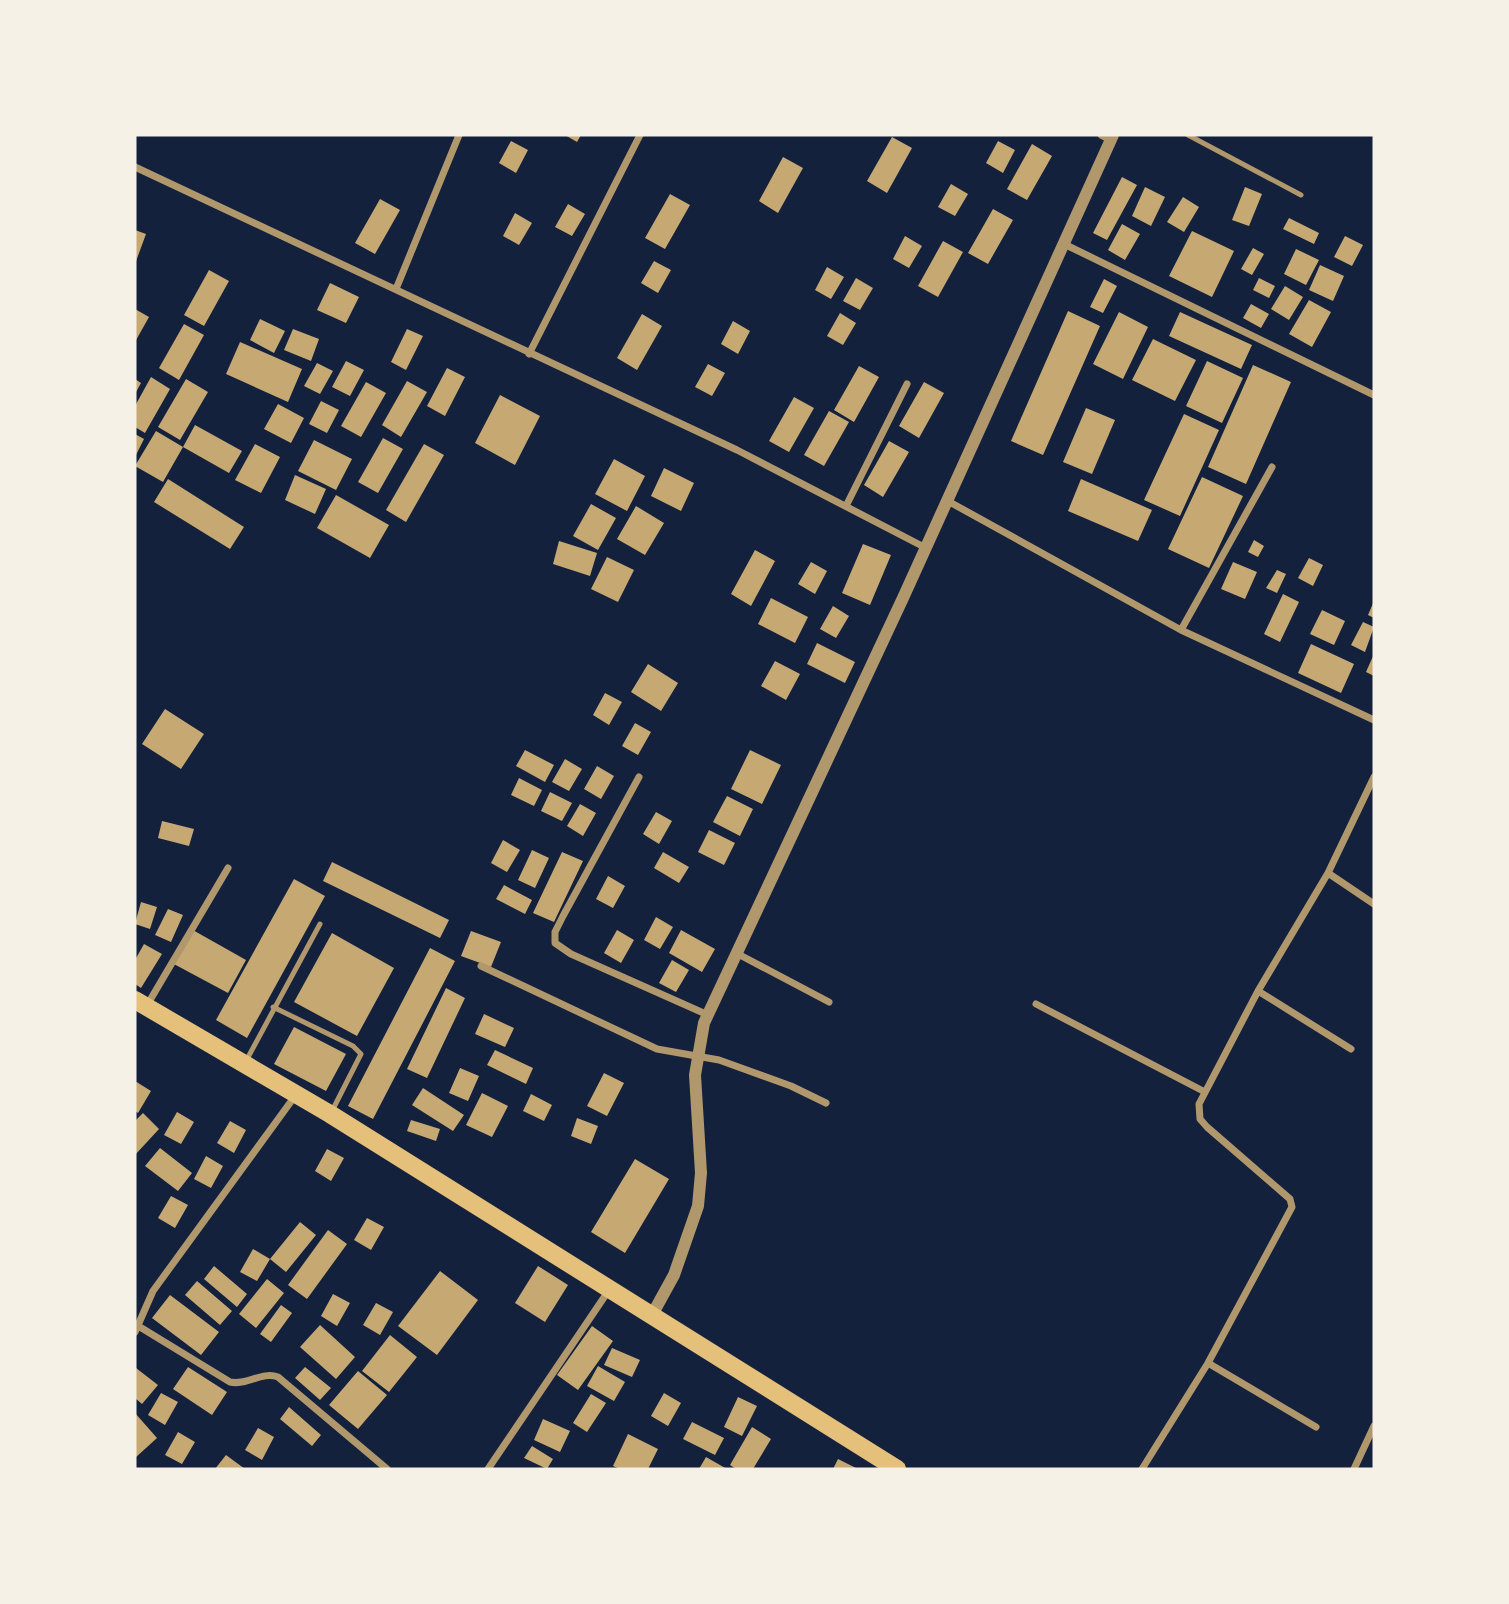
<svg xmlns="http://www.w3.org/2000/svg" width="1509" height="1604" font-family="'Asap Condensed',sans-serif">
  <rect width="100%" height="100%" fill="#14213d"/>
  <path fill="#c6a872" d="M 565,135 L 581,135 L 577,142 Z
    M 892,137 L 912,148 L 887,193 L 867,181 Z
    M 511,141 L 528,150 L 516,173 L 499,163 Z
    M 998,141 L 1015,150 L 1003,173 L 986,163 Z
    M 1032,144 L 1052,156 L 1027,200 L 1007,189 Z
    M 783,157 L 803,168 L 778,213 L 759,201 Z
    M 1122,177 L 1137,185 L 1107,240 L 1093,233 Z
    M 951,184 L 968,194 L 955,216 L 938,207 Z
    M 1145,187 L 1165,197 L 1151,226 L 1132,216 Z
    M 1245,187 L 1262,194 L 1249,226 L 1232,220 Z
    M 670,194 L 690,205 L 665,249 L 645,238 Z
    M 1183,197 L 1199,207 L 1184,232 L 1167,222 Z
    M 380,199 L 400,210 L 375,254 L 355,243 Z
    M 568,204 L 585,214 L 572,236 L 555,227 Z
    M 993,209 L 1013,220 L 988,264 L 968,253 Z
    M 515,213 L 532,223 L 519,245 L 503,236 Z
    M 1289,218 L 1319,233 L 1314,244 L 1283,229 Z
    M 1122,224 L 1140,234 L 1125,260 L 1108,250 Z
    M 135,230 L 146,234 L 135,264 Z
    M 1192,231 L 1234,251 L 1212,297 L 1169,276 Z
    M 905,236 L 922,246 L 909,268 L 893,259 Z
    M 1345,236 L 1363,245 L 1352,266 L 1334,257 Z
    M 943,241 L 963,252 L 938,297 L 918,286 Z
    M 1253,248 L 1264,254 L 1252,275 L 1241,269 Z
    M 1296,249 L 1319,260 L 1306,285 L 1284,274 Z
    M 654,261 L 671,270 L 658,293 L 641,283 Z
    M 1320,265 L 1344,276 L 1333,301 L 1309,290 Z
    M 827,267 L 844,277 L 831,299 L 815,290 Z
    M 209,270 L 229,281 L 204,326 L 184,315 Z
    M 856,278 L 873,288 L 860,310 L 843,301 Z
    M 1259,278 L 1275,286 L 1269,298 L 1253,290 Z
    M 1104,279 L 1117,286 L 1103,313 L 1090,307 Z
    M 330,283 L 359,297 L 346,323 L 317,310 Z
    M 1285,286 L 1303,297 L 1289,320 L 1271,309 Z
    M 1309,300 L 1331,312 L 1312,347 L 1289,334 Z
    M 1251,304 L 1269,314 L 1261,328 L 1243,318 Z
    M 135,309 L 149,317 L 135,342 Z
    M 1068,311 L 1100,326 L 1043,455 L 1011,441 Z
    M 1119,312 L 1148,327 L 1123,379 L 1093,364 Z
    M 1180,312 L 1252,345 L 1241,369 L 1169,336 Z
    M 840,313 L 856,323 L 843,345 L 827,336 Z
    M 642,314 L 662,326 L 637,370 L 617,358 Z
    M 260,319 L 285,331 L 274,353 L 250,340 Z
    M 733,321 L 750,331 L 738,354 L 721,344 Z
    M 184,324 L 204,335 L 179,380 L 159,368 Z
    M 293,329 L 319,339 L 311,361 L 284,350 Z
    M 407,329 L 423,336 L 406,370 L 391,362 Z
    M 1153,339 L 1196,360 L 1175,401 L 1132,380 Z
    M 240,342 L 302,369 L 288,402 L 226,374 Z
    M 346,361 L 364,370 L 350,396 L 332,387 Z
    M 1207,361 L 1243,378 L 1222,423 L 1186,406 Z
    M 317,363 L 333,371 L 320,394 L 304,386 Z
    M 708,364 L 725,373 L 712,396 L 695,387 Z
    M 1253,365 L 1291,382 L 1246,484 L 1208,467 Z
    M 859,366 L 879,377 L 854,422 L 834,410 Z
    M 447,368 L 465,377 L 445,416 L 427,406 Z
    M 151,377 L 170,389 L 145,433 L 135,427 L 135,406 Z
    M 135,379 L 141,383 L 135,394 Z
    M 186,379 L 208,392 L 180,440 L 158,427 Z
    M 407,381 L 427,392 L 401,437 L 382,425 Z
    M 366,382 L 386,393 L 361,437 L 341,426 Z
    M 924,382 L 944,393 L 919,438 L 899,426 Z
    M 500,395 L 540,416 L 515,465 L 475,443 Z
    M 794,397 L 814,408 L 789,452 L 769,441 Z
    M 321,401 L 339,410 L 327,433 L 309,424 Z
    M 278,404 L 304,418 L 291,443 L 264,429 Z
    M 1086,408 L 1115,420 L 1092,474 L 1063,462 Z
    M 829,411 L 849,422 L 824,466 L 804,455 Z
    M 1184,414 L 1219,430 L 1180,516 L 1144,500 Z
    M 195,425 L 242,451 L 229,473 L 183,447 Z
    M 156,431 L 183,447 L 163,482 L 135,466 Z
    M 135,434 L 144,439 L 135,457 Z
    M 383,438 L 403,449 L 378,493 L 358,482 Z
    M 314,440 L 352,459 L 336,490 L 298,471 Z
    M 889,441 L 909,452 L 883,497 L 864,485 Z
    M 255,444 L 280,457 L 261,493 L 235,480 Z
    M 424,444 L 444,455 L 406,522 L 386,510 Z
    M 614,459 L 645,476 L 627,511 L 595,494 Z
    M 664,468 L 694,483 L 681,511 L 651,496 Z
    M 295,475 L 326,489 L 315,514 L 285,500 Z
    M 1202,477 L 1243,496 L 1209,568 L 1168,549 Z
    M 168,479 L 244,527 L 230,549 L 154,502 Z
    M 1081,479 L 1152,510 L 1138,541 L 1068,511 Z
    M 336,495 L 389,525 L 370,558 L 317,528 Z
    M 591,504 L 616,518 L 598,550 L 573,536 Z
    M 636,506 L 664,523 L 645,555 L 617,539 Z
    M 1254,540 L 1264,546 L 1258,557 L 1248,552 Z
    M 559,541 L 597,553 L 590,576 L 553,564 Z
    M 863,544 L 891,555 L 870,605 L 842,593 Z
    M 755,550 L 775,561 L 751,606 L 731,594 Z
    M 607,557 L 634,570 L 618,602 L 591,589 Z
    M 1309,558 L 1323,565 L 1313,586 L 1298,578 Z
    M 811,562 L 827,571 L 815,594 L 798,584 Z
    M 1233,562 L 1257,572 L 1245,599 L 1221,589 Z
    M 1277,570 L 1286,574 L 1277,593 L 1266,588 Z
    M 1283,594 L 1299,602 L 1280,642 L 1264,634 Z
    M 771,598 L 808,617 L 795,643 L 758,624 Z
    M 1374,601 L 1374,618 L 1368,615 Z
    M 833,606 L 849,616 L 836,638 L 820,629 Z
    M 1322,610 L 1345,621 L 1334,645 L 1310,634 Z
    M 1363,622 L 1374,627 L 1365,652 L 1351,645 Z
    M 817,643 L 855,662 L 845,683 L 807,664 Z
    M 1311,644 L 1354,664 L 1341,693 L 1298,673 Z
    M 1374,654 L 1374,676 L 1366,672 Z
    M 775,661 L 800,674 L 786,700 L 761,686 Z
    M 648,664 L 678,683 L 661,711 L 631,692 Z
    M 605,693 L 622,702 L 609,725 L 593,715 Z
    M 165,709 L 204,734 L 181,769 L 142,744 Z
    M 635,723 L 651,732 L 638,755 L 622,746 Z
    M 525,750 L 554,765 L 545,782 L 516,766 Z
    M 750,750 L 781,765 L 762,804 L 731,789 Z
    M 565,759 L 582,769 L 569,791 L 552,782 Z
    M 597,766 L 614,776 L 601,799 L 584,789 Z
    M 519,778 L 542,790 L 534,806 L 511,795 Z
    M 550,792 L 572,803 L 562,821 L 541,811 Z
    M 727,796 L 753,809 L 740,836 L 713,822 Z
    M 580,804 L 596,813 L 583,836 L 567,826 Z
    M 656,812 L 672,821 L 659,844 L 643,834 Z
    M 162,821 L 194,829 L 189,846 L 158,838 Z
    M 709,830 L 735,843 L 724,865 L 698,852 Z
    M 503,840 L 520,850 L 507,872 L 491,863 Z
    M 532,850 L 549,858 L 535,888 L 518,880 Z
    M 562,852 L 583,861 L 554,922 L 533,913 Z
    M 663,852 L 689,867 L 679,883 L 654,868 Z
    M 332,862 L 449,920 L 440,938 L 323,881 Z
    M 608,876 L 625,886 L 613,908 L 596,899 Z
    M 294,879 L 325,896 L 247,1038 L 216,1020 Z
    M 504,885 L 532,900 L 525,914 L 496,899 Z
    M 141,902 L 157,907 L 150,929 L 135,924 Z
    M 168,909 L 183,915 L 171,942 L 155,935 Z
    M 656,917 L 673,927 L 660,949 L 644,940 Z
    M 191,929 L 246,960 L 228,993 L 172,963 Z
    M 617,930 L 634,940 L 621,963 L 604,953 Z
    M 681,930 L 715,949 L 702,972 L 669,953 Z
    M 471,931 L 501,942 L 491,967 L 461,956 Z
    M 332,933 L 394,968 L 357,1036 L 294,1002 Z
    M 144,944 L 162,954 L 141,988 L 135,984 L 135,960 Z
    M 430,948 L 455,961 L 373,1119 L 348,1106 Z
    M 672,960 L 689,970 L 676,992 L 659,983 Z
    M 446,988 L 465,998 L 427,1078 L 407,1069 Z
    M 484,1014 L 514,1028 L 505,1047 L 475,1034 Z
    M 294,1027 L 346,1054 L 326,1091 L 274,1064 Z
    M 495,1050 L 533,1068 L 526,1084 L 487,1065 Z
    M 460,1068 L 479,1076 L 468,1101 L 449,1093 Z
    M 604,1073 L 624,1083 L 607,1116 L 587,1106 Z
    M 135,1081 L 151,1091 L 138,1113 L 135,1111 Z
    M 423,1088 L 464,1115 L 453,1131 L 412,1105 Z
    M 482,1093 L 508,1106 L 492,1137 L 466,1125 Z
    M 531,1094 L 552,1105 L 544,1121 L 523,1111 Z
    M 177,1112 L 194,1122 L 181,1144 L 164,1135 Z
    M 143,1113 L 159,1129 L 135,1155 L 135,1121 Z
    M 577,1118 L 598,1126 L 591,1144 L 571,1136 Z
    M 411,1120 L 440,1129 L 436,1141 L 407,1131 Z
    M 230,1121 L 246,1130 L 234,1153 L 217,1143 Z
    M 160,1148 L 192,1173 L 178,1191 L 145,1166 Z
    M 327,1149 L 344,1158 L 331,1181 L 315,1171 Z
    M 206,1156 L 223,1166 L 211,1188 L 194,1179 Z
    M 635,1159 L 669,1179 L 625,1253 L 591,1232 Z
    M 171,1196 L 188,1205 L 175,1228 L 158,1218 Z
    M 367,1218 L 384,1227 L 371,1250 L 354,1240 Z
    M 300,1222 L 316,1235 L 286,1272 L 270,1259 L 257,1281 L 240,1272 L 253,1249 L 270,1259 Z
    M 328,1230 L 347,1244 L 307,1299 L 288,1285 Z
    M 214,1266 L 247,1294 L 237,1307 L 204,1279 Z
    M 538,1266 L 568,1285 L 545,1322 L 515,1303 Z
    M 440,1271 L 478,1300 L 437,1355 L 398,1326 Z
    M 267,1279 L 284,1293 L 256,1328 L 239,1314 Z
    M 197,1281 L 232,1311 L 220,1325 L 185,1295 Z
    M 333,1294 L 350,1303 L 337,1326 L 321,1316 Z
    M 170,1295 L 219,1332 L 201,1355 L 152,1318 Z
    M 376,1303 L 393,1312 L 380,1335 L 363,1325 Z
    M 281,1305 L 292,1313 L 271,1342 L 260,1334 Z
    M 320,1325 L 355,1357 L 336,1379 L 300,1347 Z
    M 592,1326 L 613,1341 L 578,1390 L 557,1375 Z
    M 390,1335 L 417,1357 L 389,1392 L 362,1371 Z
    M 612,1348 L 640,1360 L 632,1377 L 604,1365 Z
    M 598,1366 L 625,1382 L 614,1401 L 587,1386 Z
    M 188,1367 L 227,1392 L 212,1415 L 173,1389 Z
    M 305,1367 L 331,1388 L 320,1400 L 295,1378 Z
    M 136,1368 L 158,1385 L 142,1404 L 135,1398 Z
    M 358,1371 L 387,1395 L 358,1429 L 329,1405 Z
    M 161,1393 L 178,1402 L 165,1425 L 148,1415 Z
    M 664,1393 L 681,1403 L 668,1426 L 651,1416 Z
    M 591,1394 L 606,1403 L 587,1432 L 573,1423 Z
    M 738,1397 L 757,1406 L 742,1436 L 724,1427 Z
    M 289,1407 L 321,1435 L 312,1446 L 280,1419 Z
    M 135,1413 L 157,1438 L 135,1458 Z
    M 543,1419 L 570,1431 L 560,1452 L 534,1440 Z
    M 692,1422 L 724,1438 L 715,1455 L 683,1439 Z
    M 752,1427 L 771,1439 L 753,1469 L 736,1469 L 730,1465 Z
    M 258,1428 L 274,1437 L 262,1460 L 245,1450 Z
    M 178,1432 L 195,1442 L 182,1464 L 165,1455 Z
    M 628,1434 L 658,1449 L 648,1469 L 620,1469 L 613,1466 Z
    M 532,1446 L 553,1459 L 547,1469 L 524,1458 Z
    M 226,1455 L 245,1469 L 215,1469 Z
    M 706,1457 L 727,1469 L 699,1469 Z
    M 838,1459 L 858,1469 L 833,1469 Z"/>
  <g fill="none" stroke-linecap="round" stroke-linejoin="round">
    <path stroke="#b1986c" stroke-width="5" d="M 1188,135 L 1301,195
      M 273,1007 L 353,1046 L 361,1054 L 332,1111
      M 246,1061 L 320,924"/>
    <path stroke="#b1986c" stroke-width="7" d="M 1101,135 L 1111,140
      M 135,167 L 737,450 L 926,548
      M 1064,244 L 1374,395
      M 396,289 L 459,135
      M 529,354 L 640,135
      M 946,500 L 1181,630 L 1374,720
      M 846,506 L 907,384
      M 1181,630 L 1272,467
      M 639,777 L 563,916 L 555,932 L 555,943 L 571,954 L 708,1015
      M 1328,873 L 1374,904
      M 738,954 L 829,1002
      M 481,966 L 657,1049 L 719,1060 L 791,1086 L 826,1103
      M 1258,991 L 1351,1049
      M 1036,1004 L 1205,1092
      M 146,1007 L 228,868
      M 135,1324 L 230,1382 C 246,1386 262,1371 278,1377 L 387,1469
      M 135,1332 L 153,1291 L 295,1096
      M 1208,1363 L 1316,1427
      M 488,1469 L 609,1290
      M 1142,1469 L 1208,1363 L 1292,1207 L 1290,1199 L 1207,1127 L 1200,1119 L 1199,1104 L 1258,991 L 1328,873 L 1374,777
      M 1354,1469 L 1374,1426"/>
    <path stroke="#b1986c" stroke-width="12" d="M 652,1315 L 674,1275 L 698,1206 L 701,1173 L 695,1075 L 704,1023 L 903,598 L 1113,135"/>
    <path stroke="#e5c07b" stroke-width="18" d="M 135,1000 L 330,1114 L 897,1469"/>
  </g>
  <rect width="1509" height="1604" fill="none" stroke="#f6f1e7" stroke-width="273"/>
</svg>
